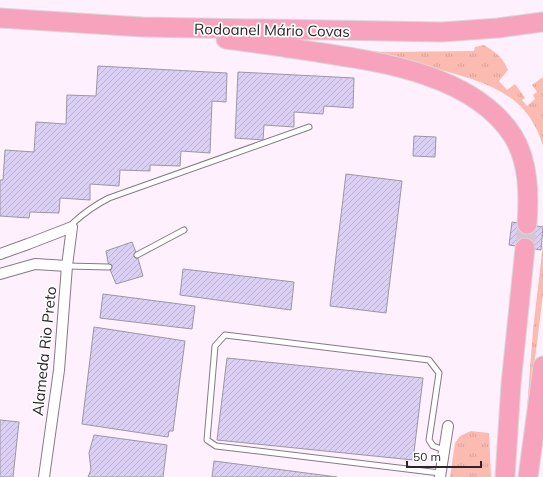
<svg xmlns="http://www.w3.org/2000/svg" width="543" height="477" font-family="Mulish,sans-serif">
  <defs>
    <pattern id="park-tufts" width="24" height="20" patternUnits="userSpaceOnUse"><rect width="24" height="20" fill="#fcbbb0"/><path d="M3 7l-1-3M5 7V3M7 7l1-3M15 17l-1-3M17 17v-4M19 17l1-3" fill="none" stroke="#d8a197"/></pattern>
    <pattern id="building-hatch" width="6" height="6" patternUnits="userSpaceOnUse"><rect width="6" height="6" fill="#dbd0f3"/><path d="M-1 1l2-2M0 6l6-6M5 7l2-2" fill="none" stroke="#bcb2d0"/></pattern>
  </defs>
  <rect width="100%" height="100%" fill="#fef0fd"/>
  <path fill="url(#park-tufts)" d="M 484,45 C 496,53 502,56 508,70 L 499,81 L 507,90 L 515,84 L 525,98 L 522,100 L 527,106 L 535,99 L 533,95 L 537,92 L 532,85 L 543,77 L 543,146 C 538,129 529,113 516,102 C 493,83 462,76 434,68 C 412,63 390,57 368,51 L 385,52 L 474,51 L 475,47 Z
    M 543,244 L 543,294 L 527,423 L 526,421 L 533,330 Z
    M 471,431 L 489,433 L 491,477 L 450,477 L 455,443 L 460,436 Z"/>
  <path fill="url(#building-hatch)" stroke="#9b96a5" d="M 98,66 L 227,73 L 226,102 L 212,101 L 210,153 L 181,151 L 180,166 L 150,165 L 150,171 L 120,170 L 119,186 L 90,184 L 90,200 L 60,198 L 59,213 L 30,212 L 29,218 L 0,216 L 0,180 L 3,180 L 5,150 L 34,152 L 36,122 L 66,124 L 67,95 L 96,96 Z
    M 238,72 L 354,78 L 353,108 L 324,106 L 323,114 L 294,112 L 294,127 L 264,125 L 263,140 L 235,138 Z
    M 414,136 L 436,137 L 435,157 L 413,156 Z
    M 346,174 L 402,181 L 386,313 L 330,306 Z
    M 512,222 L 543,227 L 541,250 L 509,245 Z
    M 132,242 L 137,255 L 143,276 L 116,284 L 109,267 L 106,251 Z
    M 183,269 L 294,282 L 291,310 L 180,295 Z
    M 103,294 L 195,306 L 192,329 L 100,318 Z
    M 94,327 L 185,341 L 173,431 L 169,431 L 168,437 L 82,424 Z
    M 227,358 L 423,378 L 413,460 L 217,440 Z
    M 0,420 L 19,422 L 13,477 L 0,477 Z
    M 94,435 L 167,445 L 163,477 L 88,477 L 91,470 L 89,453 Z
    M 214,461 L 337,477 L 212,477 Z"/>
  <g fill="none" stroke-linecap="round" stroke-linejoin="round">
    <path stroke="#d4c7d3" stroke-width="19" stroke-dasharray="19 10" stroke-linecap="butt" d="M 525,248 L 527,224"/>
    <defs>
      <path id="service" d="M 72,227 L 73,223 C 84,213 95,205 109,198 L 309,127
        M 137,255 L 184,230
        M 67,266 L 109,267
        M 440,473 L 216,446 L 207,440 L 215,346 L 225,335 L 429,360 L 439,373 L 429,440 L 433,446 L 444,450"/>
      <path id="minor" d="M 0,254 L 28,244 L 72,227 L 67,266 L 59,370 L 44,477
        M 0,274 L 35,264 L 67,266
        M 440,477 L 448,426"/>
      <path id="motorway" d="M 0,18 L 142,27 L 442,32 L 498,28 L 543,22
        M 226,39 C 256,43 286,47 316,52 C 382,62 474,75 513,136 C 529,162 529,195 527,224
        M 505,477 L 511,384 L 525,248
        M 528,477 L 543,366"/>
    </defs>
    <use href="#service" stroke="#867a85" stroke-width="7"/>
    <use href="#minor" stroke="#867a85" stroke-width="12"/>
    <use href="#motorway" stroke="#d9d8d8" stroke-width="21"/>
    <use href="#service" stroke="#fff" stroke-width="5"/>
    <use href="#minor" stroke="#fff" stroke-width="10"/>
    <use href="#motorway" stroke="#f8a3be" stroke-width="19"/>
  </g>
  <g text-anchor="middle" dominant-baseline="central" stroke-width="3.5" stroke-linejoin="round" paint-order="stroke">
    <g font-size="15" fill="#2a2529" stroke="#fff">
      <text transform="translate(272 30) rotate(1)">Rodoanel Mário Covas</text>
      <text transform="translate(44 351) rotate(-84)">Alameda Rio Preto</text>
    </g>
  </g>
  <path d="M407 461v6h74v-6" fill="none" stroke="#2a2529" stroke-width="2"/>
  <text x="413" y="461" font-size="12" fill="#2a2529" stroke="#ffffff" stroke-width="3" paint-order="stroke">50 m</text>
</svg>
